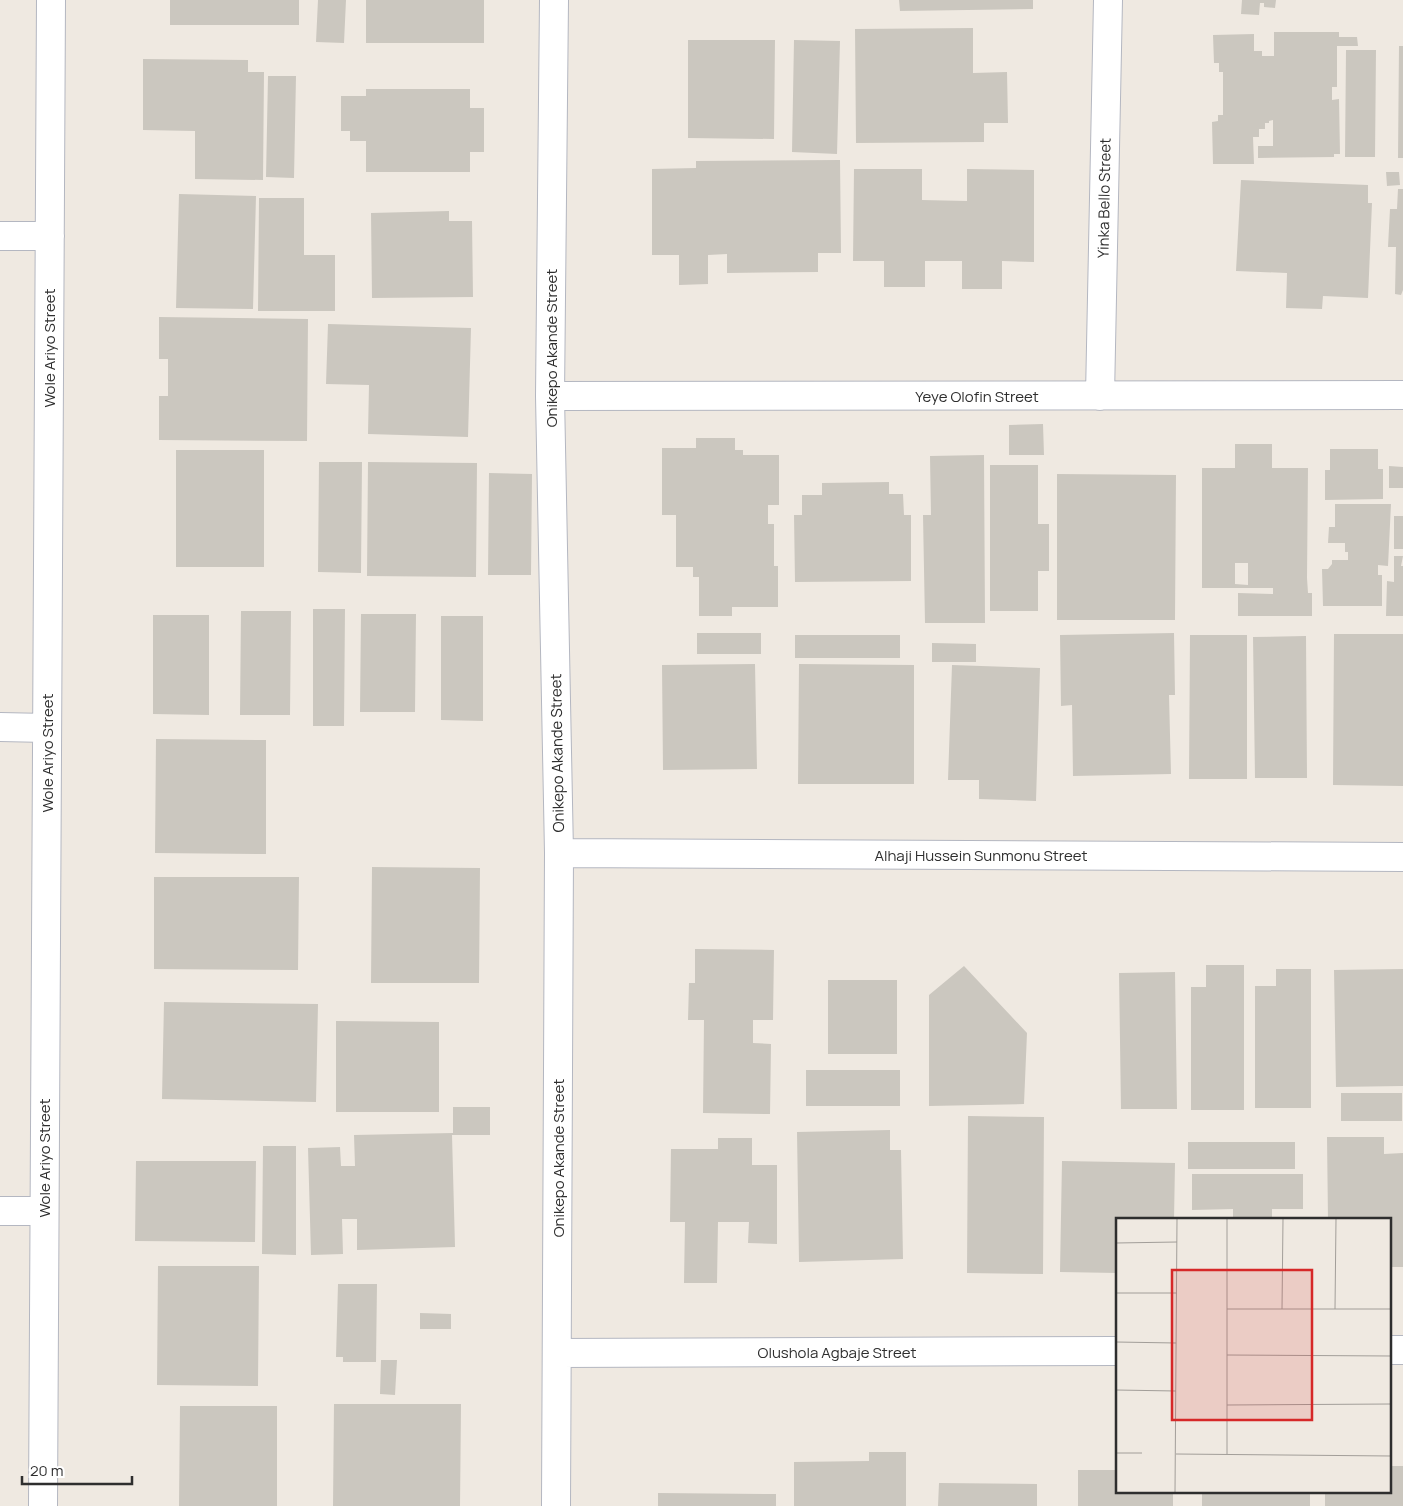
<svg xmlns="http://www.w3.org/2000/svg" width="1403" height="1506" font-family="Manrope,sans-serif">
  <rect width="100%" height="100%" fill="#efe9e1"/>
  <path fill="#cbc7bf" fill-rule="evenodd" d="M 170,0 L 299,0 L 299,25 L 170,25 Z
    M 318,0 L 346,0 L 344,43 L 316,42 Z
    M 366,0 L 484,0 L 484,43 L 366,43 Z
    M 899,0 L 1033,0 L 1033,9 L 900,11 Z
    M 1242,0 L 1276,0 L 1275,8 L 1264,7 L 1264,3 L 1260,3 L 1259,15 L 1241,14 Z
    M 973,28 L 973,73 L 1007,72 L 1008,123 L 984,123 L 984,142 L 856,143 L 855,29 Z
    M 1274,32 L 1339,32 L 1339,37 L 1357,37 L 1358,46 L 1337,46 L 1337,87 L 1332,87 L 1332,100 L 1339,99 L 1340,154 L 1334,154 L 1334,157 L 1258,158 L 1258,146 L 1273,146 L 1273,120 L 1269,121 L 1269,123 L 1265,123 L 1265,129 L 1259,129 L 1259,137 L 1253,137 L 1254,164 L 1213,164 L 1212,122 L 1218,121 L 1218,115 L 1223,115 L 1223,72 L 1219,72 L 1219,63 L 1214,63 L 1213,35 L 1254,34 L 1254,51 L 1262,51 L 1262,56 L 1274,56 Z
    M 688,40 L 775,40 L 774,139 L 688,138 Z
    M 794,40 L 840,41 L 837,154 L 792,152 Z
    M 1399,46 L 1403,46 L 1403,158 L 1398,158 Z
    M 1346,50 L 1376,50 L 1375,157 L 1345,157 Z
    M 143,59 L 248,60 L 248,72 L 264,72 L 263,180 L 195,179 L 195,131 L 143,130 Z
    M 268,76 L 296,76 L 294,178 L 266,177 Z
    M 366,89 L 470,89 L 470,108 L 484,108 L 484,152 L 470,152 L 470,172 L 366,172 L 366,141 L 350,141 L 350,131 L 341,131 L 341,96 L 366,96 Z
    M 840,160 L 841,253 L 818,253 L 818,272 L 727,273 L 727,254 L 708,255 L 708,284 L 679,285 L 679,255 L 652,255 L 652,169 L 696,168 L 696,161 Z
    M 854,169 L 922,169 L 922,200 L 967,201 L 967,169 L 1034,170 L 1034,262 L 1002,261 L 1002,289 L 962,289 L 962,261 L 925,261 L 925,287 L 884,287 L 884,261 L 853,261 Z
    M 1386,172 L 1399,172 L 1400,185 L 1387,186 Z
    M 1241,180 L 1368,185 L 1368,203 L 1372,203 L 1368,298 L 1323,296 L 1322,309 L 1286,308 L 1287,273 L 1236,271 Z
    M 1398,189 L 1403,189 L 1403,290 L 1401,295 L 1395,294 L 1396,247 L 1388,247 L 1390,209 L 1397,209 Z
    M 179,194 L 256,196 L 253,309 L 176,308 Z
    M 259,198 L 304,198 L 304,255 L 335,255 L 335,311 L 258,311 Z
    M 449,211 L 449,221 L 472,221 L 473,297 L 372,298 L 371,213 Z
    M 159,317 L 308,319 L 307,441 L 159,440 L 159,396 L 168,396 L 168,359 L 159,359 Z
    M 328,324 L 471,328 L 468,437 L 368,434 L 369,385 L 326,384 Z
    M 1043,424 L 1044,455 L 1009,455 L 1009,425 Z
    M 696,438 L 735,438 L 735,450 L 743,450 L 743,455 L 779,455 L 779,505 L 768,505 L 768,524 L 774,524 L 774,566 L 778,566 L 778,607 L 732,607 L 732,616 L 699,616 L 699,577 L 693,577 L 693,567 L 676,567 L 676,515 L 662,515 L 662,448 L 696,448 Z
    M 1235,444 L 1272,444 L 1272,468 L 1308,468 L 1307,578 L 1308,593 L 1312,593 L 1312,616 L 1238,616 L 1238,593 L 1273,594 L 1273,588 L 1202,588 L 1202,468 L 1235,468 ZM 1235,563 L 1248,563 L 1248,585 L 1235,584 Z
    M 1330,449 L 1378,449 L 1378,469 L 1383,469 L 1383,499 L 1325,500 L 1325,470 L 1330,470 Z
    M 176,450 L 264,450 L 264,567 L 176,567 Z
    M 984,455 L 985,623 L 925,623 L 923,515 L 931,515 L 930,456 Z
    M 319,462 L 362,462 L 361,573 L 318,572 Z
    M 368,462 L 477,463 L 476,577 L 367,576 Z
    M 990,465 L 1038,465 L 1038,524 L 1049,524 L 1049,571 L 1038,571 L 1038,611 L 990,611 Z
    M 1389,466 L 1403,467 L 1403,488 L 1389,488 Z
    M 489,473 L 532,474 L 531,575 L 488,575 Z
    M 1057,474 L 1176,475 L 1175,620 L 1057,620 Z
    M 889,482 L 889,494 L 903,494 L 904,515 L 911,515 L 911,581 L 795,582 L 794,515 L 802,515 L 802,495 L 822,495 L 822,483 Z
    M 1335,504 L 1391,504 L 1388,566 L 1378,565 L 1378,575 L 1382,575 L 1382,606 L 1323,606 L 1322,569 L 1328,569 L 1332,564 L 1332,560 L 1348,560 L 1348,552 L 1345,552 L 1345,543 L 1328,543 L 1329,527 L 1335,527 Z
    M 1394,516 L 1403,516 L 1403,549 L 1394,549 Z
    M 1394,556 L 1403,556 L 1401,566 L 1403,566 L 1403,616 L 1386,616 L 1387,581 L 1394,582 Z
    M 313,609 L 345,609 L 344,726 L 313,726 Z
    M 241,611 L 291,611 L 290,715 L 240,715 Z
    M 361,614 L 416,614 L 415,712 L 360,712 Z
    M 153,615 L 209,615 L 209,715 L 153,714 Z
    M 441,616 L 483,616 L 483,721 L 441,720 Z
    M 697,633 L 761,633 L 761,654 L 697,654 Z
    M 1174,633 L 1175,695 L 1169,695 L 1171,774 L 1073,776 L 1072,705 L 1061,706 L 1060,635 Z
    M 1334,634 L 1403,634 L 1403,786 L 1333,785 Z
    M 795,635 L 900,635 L 900,658 L 795,658 Z
    M 1190,635 L 1247,635 L 1247,779 L 1189,779 Z
    M 1306,636 L 1307,778 L 1255,778 L 1253,637 Z
    M 932,643 L 976,644 L 976,662 L 932,662 Z
    M 755,664 L 757,769 L 663,770 L 662,665 Z
    M 799,664 L 914,665 L 914,784 L 798,784 Z
    M 952,665 L 1040,668 L 1036,801 L 979,799 L 979,780 L 948,780 Z
    M 156,739 L 266,740 L 266,854 L 155,853 Z
    M 372,867 L 480,868 L 479,983 L 371,983 Z
    M 154,877 L 299,877 L 298,970 L 154,969 Z
    M 695,949 L 774,950 L 773,1020 L 753,1020 L 753,1043 L 771,1044 L 770,1114 L 703,1113 L 704,1020 L 688,1020 L 689,983 L 695,983 Z
    M 1206,965 L 1244,965 L 1244,1110 L 1191,1110 L 1191,987 L 1206,987 Z
    M 964,966 L 1027,1033 L 1024,1104 L 929,1106 L 929,995 Z
    M 1276,969 L 1311,969 L 1311,1108 L 1255,1108 L 1255,986 L 1276,986 Z
    M 1403,969 L 1403,1086 L 1336,1087 L 1334,970 Z
    M 1175,972 L 1177,1109 L 1121,1109 L 1119,973 Z
    M 828,980 L 897,980 L 897,1054 L 828,1054 Z
    M 164,1002 L 318,1004 L 316,1102 L 162,1099 Z
    M 336,1021 L 439,1022 L 439,1112 L 336,1112 Z
    M 806,1070 L 900,1070 L 900,1106 L 806,1106 Z
    M 1341,1093 L 1402,1093 L 1402,1121 L 1341,1121 Z
    M 453,1107 L 490,1107 L 490,1135 L 452,1135 L 455,1247 L 357,1250 L 357,1219 L 342,1219 L 343,1254 L 311,1255 L 308,1148 L 340,1147 L 341,1166 L 355,1166 L 354,1135 L 453,1133 Z
    M 968,1116 L 1044,1117 L 1043,1274 L 967,1273 Z
    M 890,1130 L 890,1150 L 901,1150 L 903,1259 L 799,1262 L 797,1132 Z
    M 1327,1137 L 1384,1137 L 1384,1154 L 1403,1153 L 1403,1267 L 1389,1267 L 1389,1220 L 1328,1220 Z
    M 718,1138 L 752,1138 L 752,1165 L 777,1165 L 777,1244 L 748,1243 L 749,1222 L 718,1222 L 717,1283 L 684,1283 L 685,1222 L 670,1222 L 671,1149 L 718,1149 Z
    M 1188,1142 L 1295,1142 L 1295,1169 L 1188,1169 Z
    M 263,1146 L 296,1146 L 296,1255 L 262,1254 Z
    M 136,1161 L 256,1161 L 255,1242 L 135,1241 Z
    M 1062,1161 L 1175,1163 L 1174,1220 L 1117,1220 L 1117,1273 L 1060,1272 Z
    M 1192,1174 L 1303,1174 L 1303,1209 L 1272,1209 L 1272,1220 L 1233,1220 L 1233,1209 L 1192,1210 Z
    M 158,1266 L 259,1266 L 258,1386 L 157,1385 Z
    M 338,1284 L 377,1284 L 376,1362 L 343,1362 L 343,1357 L 336,1357 Z
    M 420,1313 L 451,1314 L 451,1329 L 420,1329 Z
    M 381,1360 L 397,1360 L 395,1395 L 380,1394 Z
    M 334,1404 L 461,1404 L 460,1506 L 333,1506 Z
    M 180,1406 L 277,1406 L 277,1506 L 179,1506 Z
    M 869,1452 L 906,1452 L 906,1506 L 794,1506 L 794,1462 L 869,1461 Z
    M 1389,1466 L 1403,1466 L 1403,1506 L 1325,1506 L 1325,1492 L 1389,1492 Z
    M 1078,1470 L 1117,1470 L 1117,1492 L 1173,1492 L 1173,1506 L 1078,1506 Z
    M 939,1483 L 1037,1484 L 1037,1506 L 938,1506 Z
    M 1202,1492 L 1310,1492 L 1310,1506 L 1202,1506 Z
    M 658,1493 L 776,1494 L 776,1506 L 658,1506 Z"/>
  <g fill="none" stroke-linecap="round" stroke-linejoin="round">
    <defs>
      <path id="minor" d="M 554,0 L 550,396 L 559,853 L 556,1506
        M 0,236 L 50,236
        M 550,396 L 1403,395
        M 1100,396 L 1108,0
        M 0,727 L 47,728
        M 559,853 L 1403,857
        M 0,1211 L 44,1211
        M 1389,1350 L 1403,1350
        M 557,1353 L 1117,1351
        M 43,1506 L 51,0"/>
    </defs>
    <use href="#minor" stroke="#b4b7c1" stroke-width="30"/>
    <use href="#minor" stroke="#fff" stroke-width="28"/>
  </g>
  <g text-anchor="middle" dominant-baseline="central" stroke-width="4.5" stroke-linejoin="round" paint-order="stroke">
    <g font-size="15" fill="#2e2e2e" stroke="#fff">
      <text transform="translate(1104 198) rotate(-89)">Yinka Bello Street</text>
      <text transform="translate(49 348) rotate(-90)">Wole Ariyo Street</text>
      <text transform="translate(551 348) rotate(-90)">Onikepo Akande Street</text>
      <text x="977" y="396">Yeye Olofin Street</text>
      <text transform="translate(47 753) rotate(-90)">Wole Ariyo Street</text>
      <text transform="translate(557 753) rotate(-91)">Onikepo Akande Street</text>
      <text x="981" y="855">Alhaji Hussein Sunmonu Street</text>
      <text transform="translate(44 1158) rotate(-90)">Wole Ariyo Street</text>
      <text transform="translate(558 1158) rotate(-90)">Onikepo Akande Street</text>
      <text x="837" y="1352">Olushola Agbaje Street</text>
    </g>
  </g>
  <g transform="translate(1116 1218)">
    <rect width="275" height="275" fill="#efe9e1"/>
    <path fill="none" stroke="#a29e99" stroke-width="1" d="M 0,25 L 61,24M 0,75 L 61,75M 111,91 L 275,91M 166,91 L 167,1M 219,91 L 220,1M 0,124 L 60,125M 111,137 L 275,138M 0,172 L 60,173M 111,187 L 275,186M 0,235 L 26,235M 60,236 L 275,238M 111,236 L 111,1M 59,274 L 61,1"/>
    <path fill="#d62828" fill-opacity="0.15" stroke="#d62828" stroke-width="2.5" d="M 56,52 L 196,52 L 196,202 L 56,202 Z"/>
    <rect width="275" height="275" fill="none" stroke="#2e2e2e" stroke-width="2.5"/>
  </g>
  <path d="M22 1476v8h110v-8" fill="none" stroke="#2e2e2e" stroke-width="2.5"/>
  <text x="30" y="1476" font-size="15" fill="#2e2e2e" stroke="#ffffff" stroke-width="4" paint-order="stroke">20 m</text>
</svg>
